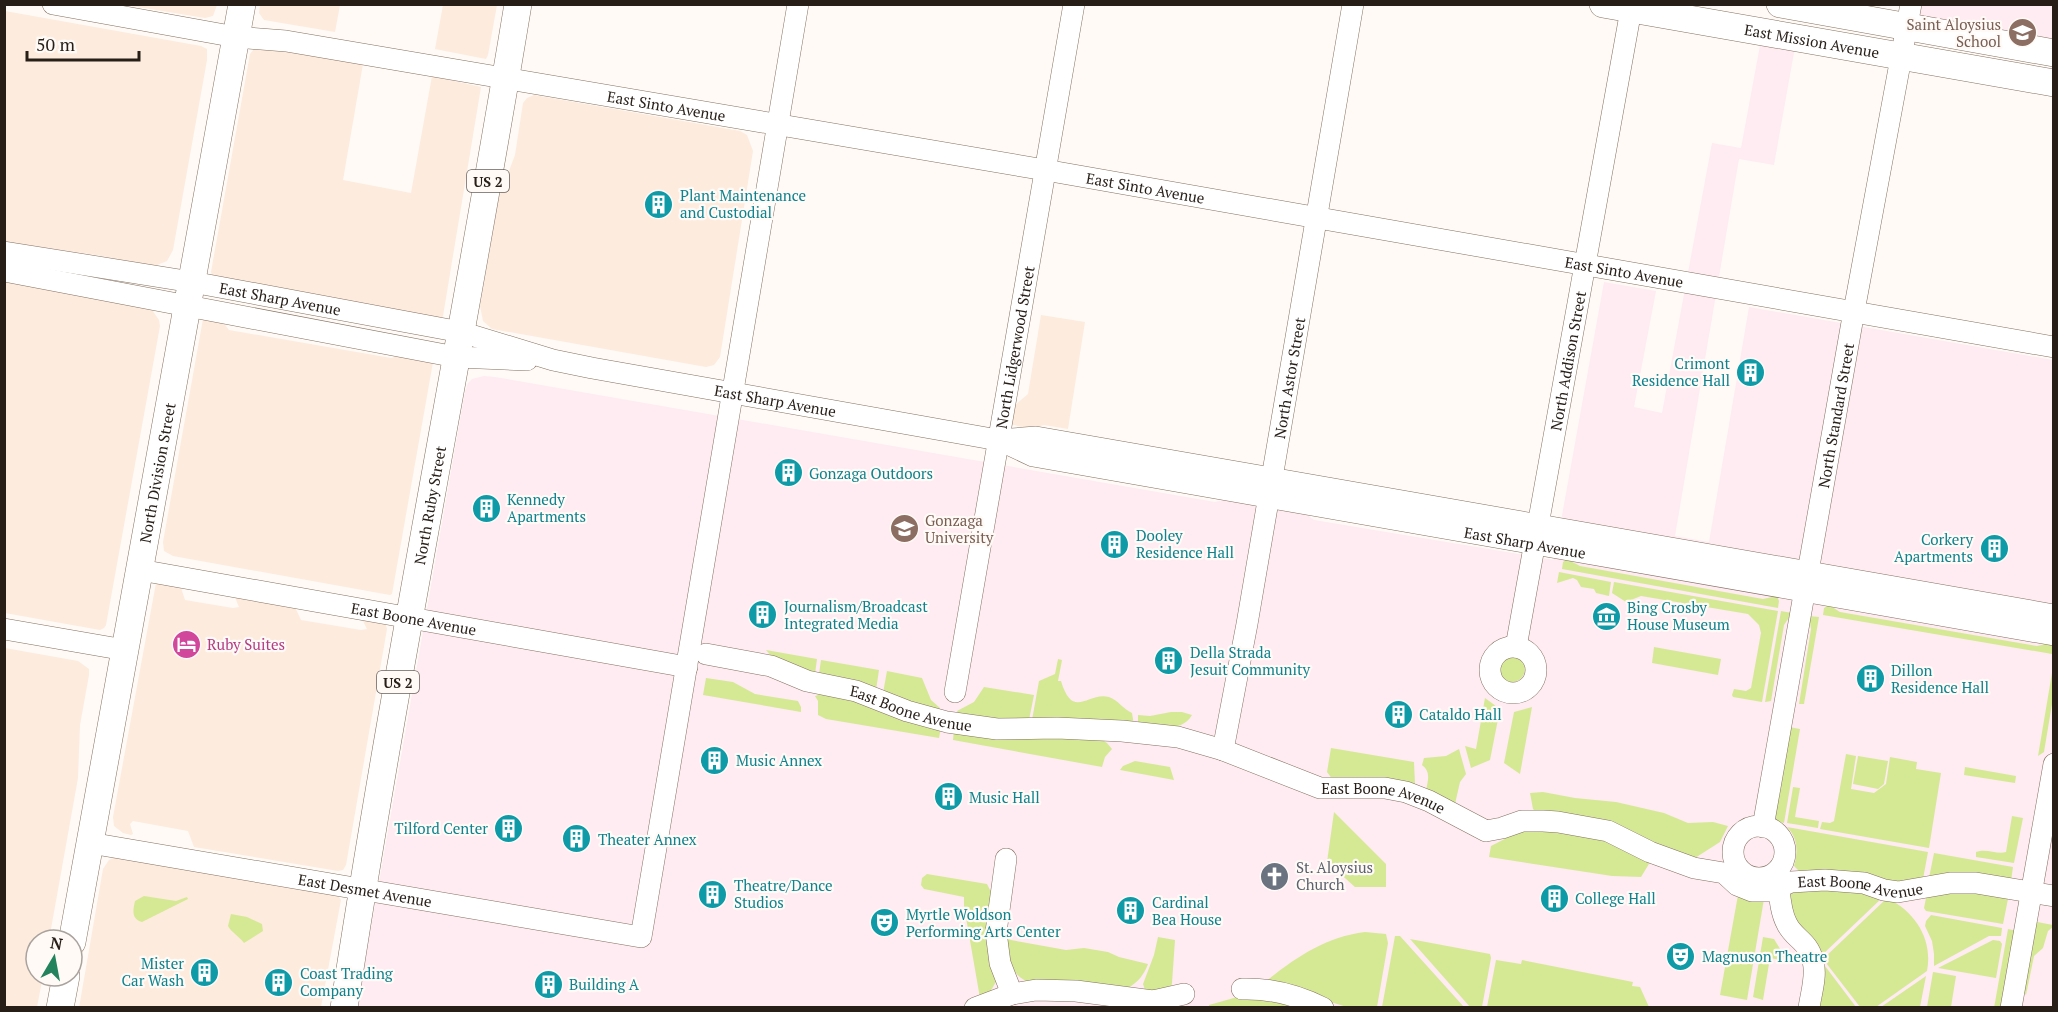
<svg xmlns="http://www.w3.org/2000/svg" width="2058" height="1012" font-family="'PT Serif',serif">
  <rect width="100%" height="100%" fill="#fffaf6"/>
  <path fill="#fdebdd" d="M 126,5 L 217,5 L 213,16 L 205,18 Z
    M 260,5 L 340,5 L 335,32 L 264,20 L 259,13 Z
    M 443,5 L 497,5 L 488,55 L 486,59 L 435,49 Z
    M 5,11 L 201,46 L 207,49 L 207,60 L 173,250 L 167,261 L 157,265 L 150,265 L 96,255 L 5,242 Z
    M 262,48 L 363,64 L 343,180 L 411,193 L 432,76 L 481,87 L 443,316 L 440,319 L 213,277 L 211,272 L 250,54 L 254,49 Z
    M 534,95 L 740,131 L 747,135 L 753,151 L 720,357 L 714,365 L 706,367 L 492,329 L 483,321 L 480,306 L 499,197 L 515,155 L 523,103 L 527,98 Z
    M 4,279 L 146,307 L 152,310 L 159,320 L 160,326 L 106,625 L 104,628 L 100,630 L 5,613 Z
    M 1041,315 L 1085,322 L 1068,429 L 1044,425 L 1030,429 L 1010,424 L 1014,406 L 1028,394 Z
    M 203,319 L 222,321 L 229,330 L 391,358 L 402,355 L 433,362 L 392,594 L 390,595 L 173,556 L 164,551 L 163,542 Z
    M 156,583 L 180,585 L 185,600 L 233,608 L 239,607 L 234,595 L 295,607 L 301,620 L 361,630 L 367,629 L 362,619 L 385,622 L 387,629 L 346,865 L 343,870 L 338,871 L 194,847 L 188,831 L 133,821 L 130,824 L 133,834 L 131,835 L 123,833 L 114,826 L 113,817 Z
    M 5,648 L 78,661 L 89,669 L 89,675 L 80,725 L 78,778 L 49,940 L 36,940 L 36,976 L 43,976 L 37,1007 L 5,1007 Z
    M 115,857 L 338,896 L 341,900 L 321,1007 L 79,1008 L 103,869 L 109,860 Z"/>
  <path fill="#ffebf2" d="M 1919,4 L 2053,5 L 2053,45 L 1920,18 L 1918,10 Z
    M 1761,40 L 1795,47 L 1774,165 L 1739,159 L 1675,536 L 1709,542 L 1749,307 L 2053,360 L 2053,1007 L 357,1008 L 465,392 L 468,383 L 472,379 L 484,376 L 495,377 L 1215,502 L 1228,499 L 1306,514 L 1314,520 L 1554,560 L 1604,282 L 1656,291 L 1634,407 L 1662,413 L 1712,143 L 1741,148 Z"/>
  <path fill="#d5e995" d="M 1567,559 L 1580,566 L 1763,599 L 1777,596 L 1779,601 L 1778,608 L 1562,569 L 1563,562 Z
    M 1559,572 L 1611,582 L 1609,596 L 1596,593 L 1594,589 L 1581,587 L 1577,580 L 1573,578 L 1557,583 Z
    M 1614,582 L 1778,611 L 1762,702 L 1733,697 L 1732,695 L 1734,689 L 1746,691 L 1751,688 L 1761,633 L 1759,625 L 1748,614 L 1641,596 L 1626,602 L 1612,593 Z
    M 1829,605 L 1840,612 L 2037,646 L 2051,643 L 2053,649 L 2052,654 L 1823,615 L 1824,608 Z
    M 1781,611 L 1792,613 L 1784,625 L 1771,701 L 1765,702 Z
    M 1809,616 L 1819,617 L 1804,704 L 1799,704 L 1811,629 Z
    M 1654,647 L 1721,659 L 1718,675 L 1652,663 Z
    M 766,650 L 817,659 L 815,674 L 778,664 Z
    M1499 669a13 13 0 1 1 26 0a13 13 0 1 1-26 0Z
    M 1058,659 L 1062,660 L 1058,681 L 1061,681 C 1073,721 1088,691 1109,697 C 1118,700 1123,709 1132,713 L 1134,725 L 1032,720 L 1039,681 L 1055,674 Z
    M 821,660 L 879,670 L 876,690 L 819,674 Z
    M 2053,667 L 2053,698 L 2044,752 L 2038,756 Z
    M 887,671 L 922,678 L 931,700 L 940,708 L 939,711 L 883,693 Z
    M 706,678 L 733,682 L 755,694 L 798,701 L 801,707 L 801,712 L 703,695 Z
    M 984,687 L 1034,695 L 1029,720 L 1012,721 L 958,714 L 957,711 L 974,702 Z
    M 830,691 L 941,727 L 939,738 L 826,719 L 818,715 L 818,701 L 815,696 Z
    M 1485,698 L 1500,709 L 1490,760 L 1471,768 L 1465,746 L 1476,749 Z
    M 1532,707 L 1520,774 L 1504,763 L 1514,712 Z
    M 1171,712 L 1182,712 L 1192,715 C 1181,734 1156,726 1138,725 L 1138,715 L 1150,716 Z
    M 1789,727 L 1800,729 L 1784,823 L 1776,821 L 1775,810 Z
    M 954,729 L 1097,737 L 1107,743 L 1112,749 L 1105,757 L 1102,767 L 953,740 Z
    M 1331,748 L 1414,762 L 1415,784 L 1363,778 L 1333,780 L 1327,772 Z
    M 1459,749 L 1466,774 L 1460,782 L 1455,804 L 1426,791 C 1428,780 1431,772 1422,765 L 1424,758 L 1446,756 Z
    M 1846,754 L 1856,756 L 1851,789 L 1874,793 L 1886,784 L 1890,757 L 1917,762 L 1916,769 L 1941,773 L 1929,848 L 1820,829 L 1822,822 L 1830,823 L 1834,821 Z
    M 1858,756 L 1888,761 L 1884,784 L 1878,789 L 1853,784 Z
    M 1135,761 L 1170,767 L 1174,780 L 1120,770 L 1123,766 Z
    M 1965,767 L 2016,776 L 2015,783 L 1964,775 Z
    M 1793,787 L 1800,788 L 1795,817 L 1819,821 L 1818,828 L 1787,823 Z
    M 1543,792 L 1575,798 L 1616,802 L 1664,813 L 1688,823 L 1713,822 L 1728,826 L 1720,842 L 1695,858 L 1536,812 L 1533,809 L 1530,793 Z
    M 1334,812 L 1386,864 L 1386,887 L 1355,887 L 1327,862 Z
    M 2012,816 L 2023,818 L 2014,863 L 1976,857 L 1976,852 C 1987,848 1997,855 2006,852 Z
    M 1530,826 L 1602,835 L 1652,859 L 1641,877 L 1612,876 L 1489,857 L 1491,846 Z
    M 1787,827 L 1928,852 L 1923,879 L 1899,884 L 1800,872 L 1794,866 C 1798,852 1798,838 1787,827 Z
    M 1934,853 L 2013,867 L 2011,881 L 1929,878 Z
    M 927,874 L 987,884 L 990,890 L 994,891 L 997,980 L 989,994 L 980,998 L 964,906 L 964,897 L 924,889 L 921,885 L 922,878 Z
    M 1846,887 L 1882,898 L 1821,956 L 1795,927 L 1788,893 L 1810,888 Z
    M 1953,890 L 2009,894 L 2003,924 L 1926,911 L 1924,908 L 1927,893 Z
    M 1738,895 L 1764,899 L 1747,1000 L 1720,995 Z
    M 144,896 L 176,901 L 187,897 L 188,899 L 142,922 C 131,919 133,910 135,901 Z
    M 1889,899 C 1916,913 1933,940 1927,971 L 1876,1007 L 1860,1007 L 1823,959 L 1885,900 Z
    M 231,914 L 247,917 L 262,924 L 263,931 L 244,943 C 239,936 232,933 228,926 Z
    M 1931,915 L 2002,928 L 2001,936 L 1989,936 L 1934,966 L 1934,954 L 1932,941 L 1925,926 L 1926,921 Z
    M 2032,921 L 2053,925 L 2053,927 L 2048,931 L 2043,948 L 2034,956 L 2026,995 L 2021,988 Z
    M 2008,929 L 2017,931 L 2004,1007 L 1994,1008 Z
    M 1365,932 L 1386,934 L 1388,943 L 1377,1007 L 1347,1007 L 1265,982 C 1295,958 1325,937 1365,932 Z
    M 1003,935 L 1011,940 L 1066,950 L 1084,948 L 1108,952 L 1119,957 L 1148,964 C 1144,975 1138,982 1128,988 L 1026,981 C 1008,972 1007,953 1003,935 Z
    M 1395,936 L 1400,936 L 1464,1007 L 1382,1007 Z
    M 1158,937 L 1175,940 L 1172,983 L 1171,987 L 1165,991 L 1145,990 L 1143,984 L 1154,955 Z
    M 1763,937 L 1774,939 L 1785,957 L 1782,957 L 1782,960 L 1770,958 L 1763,1000 L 1753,997 Z
    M 1410,939 L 1490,954 L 1491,958 L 1482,1007 L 1470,1007 Z
    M 1993,940 L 2000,941 L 2002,944 L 1996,978 L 1938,968 Z
    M 1496,960 L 1521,964 L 1522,960 L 1633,982 L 1632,986 L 1640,987 L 1649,1007 L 1487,1007 Z
    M 1822,962 L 1856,1007 L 1814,1008 Z
    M 1933,972 L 1956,976 L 1951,1007 L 1927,1007 Z
    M 1926,976 L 1920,1007 L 1881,1007 Z
    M 1248,994 L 1308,1007 L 1209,1008 L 1209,1005 Z"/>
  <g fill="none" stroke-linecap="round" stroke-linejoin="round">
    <defs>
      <g id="minor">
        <path id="s1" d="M 53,4 L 236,37 L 286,41 L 1045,170 L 2054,347"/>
        <path id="s2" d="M 4,252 L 192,282 L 434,327 L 461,332 L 553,360 L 592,368 L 998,440 L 1036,437 L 2054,615"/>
        <path d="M 4,271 L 456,357 L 527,360"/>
        <path id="s3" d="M 999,440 L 1033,456 L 2054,635"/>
        <path id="s4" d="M 140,570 L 687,667"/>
        <path d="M 4,629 L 125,650"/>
        <circle cx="1513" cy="670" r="23"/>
        <path id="s5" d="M 1516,647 L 1632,4"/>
        <path id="s6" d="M 706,654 L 771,666 L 807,681 L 856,691 L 907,711 L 947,722 L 997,729 L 1057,728 L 1122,731 L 1178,737 L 1223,750 L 1320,788 L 1385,788 L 1406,792 L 1429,801 L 1486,831 L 1502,828 L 1522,821 L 1543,821 L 1558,822 L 1608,831 L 1650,852 L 1694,868 L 1724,873 L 1737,885 L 1752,891 L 1769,891 L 1791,882 L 1825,880 L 1864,883 L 1884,890 L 1898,892 L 1950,883 L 1976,883 L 2054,896"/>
        <path id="s7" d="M 955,692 L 1074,4"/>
        <path id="s8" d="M 1223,750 L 1247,624 L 1353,4"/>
        <circle cx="1759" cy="852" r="26"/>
        <path id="s9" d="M 1763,827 L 1854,311 L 1911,4"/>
        <path id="s10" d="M 90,843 L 641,937 L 798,4"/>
        <path d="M 1006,859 L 996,932 L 1000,963 L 1012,994"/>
        <path d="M 1779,888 C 1780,900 1781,913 1787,924 C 1794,939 1808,940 1813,961 C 1817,976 1811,993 1809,1008"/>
        <path d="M 1242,989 C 1272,988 1297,995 1323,1008"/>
        <path d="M 975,1008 L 1012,994 L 1036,990 L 1076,991 L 1153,1001 L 1184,994"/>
        <path d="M 2011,1008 L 2054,764"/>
      </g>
      <g id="major">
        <path id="s11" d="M 1603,4 L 2054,83"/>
        <path d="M 1780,4 L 2054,53"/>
        <path id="s12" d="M 72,942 L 242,4"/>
        <path d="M 60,1008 L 66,976"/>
        <path id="s13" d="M 344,1008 C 395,672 463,339 518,4"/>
      </g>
    </defs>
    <use href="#minor" stroke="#857060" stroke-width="22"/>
    <use href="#major" stroke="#857060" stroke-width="28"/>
    <use href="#minor" stroke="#fff" stroke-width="21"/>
    <use href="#major" stroke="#fff" stroke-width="27"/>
  </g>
  <defs>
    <symbol id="school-disc" viewBox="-11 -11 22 22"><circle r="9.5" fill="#8d6e63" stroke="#fffaf6"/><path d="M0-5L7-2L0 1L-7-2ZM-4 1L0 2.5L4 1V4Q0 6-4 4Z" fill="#fff"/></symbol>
    <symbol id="building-disc" viewBox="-11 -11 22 22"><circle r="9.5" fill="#0f9aa8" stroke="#fffaf6"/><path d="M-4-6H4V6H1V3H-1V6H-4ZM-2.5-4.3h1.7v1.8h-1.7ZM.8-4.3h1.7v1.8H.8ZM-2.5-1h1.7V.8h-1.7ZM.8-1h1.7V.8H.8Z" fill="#fff"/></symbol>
    <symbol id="university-disc" viewBox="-11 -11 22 22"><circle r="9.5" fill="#8d6e63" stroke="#fffaf6"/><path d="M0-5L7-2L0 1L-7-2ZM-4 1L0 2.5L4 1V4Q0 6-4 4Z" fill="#fff"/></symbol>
    <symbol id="museum-disc" viewBox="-11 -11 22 22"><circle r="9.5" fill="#0f9aa8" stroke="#fffaf6"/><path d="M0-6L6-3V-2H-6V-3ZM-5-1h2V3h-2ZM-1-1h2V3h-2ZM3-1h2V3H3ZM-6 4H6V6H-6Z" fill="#fff"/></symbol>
    <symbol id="hotel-disc" viewBox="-11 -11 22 22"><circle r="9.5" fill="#d1479c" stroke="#fffaf6"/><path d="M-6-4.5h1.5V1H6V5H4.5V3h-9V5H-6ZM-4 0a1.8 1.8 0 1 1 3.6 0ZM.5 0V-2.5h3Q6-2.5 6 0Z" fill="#fff"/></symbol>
    <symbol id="church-disc" viewBox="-11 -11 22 22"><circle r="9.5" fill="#6b7280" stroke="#fffaf6"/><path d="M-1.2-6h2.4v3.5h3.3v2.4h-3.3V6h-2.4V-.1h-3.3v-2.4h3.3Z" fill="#fff"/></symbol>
    <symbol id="theatre-disc" viewBox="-11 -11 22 22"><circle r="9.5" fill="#0f9aa8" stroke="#fffaf6"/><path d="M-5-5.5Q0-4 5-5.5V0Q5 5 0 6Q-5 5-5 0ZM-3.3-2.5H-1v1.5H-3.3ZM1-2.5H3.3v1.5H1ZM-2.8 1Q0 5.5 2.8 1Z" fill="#fff"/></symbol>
  </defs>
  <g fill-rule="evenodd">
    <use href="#school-disc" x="2006" y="16" width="33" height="33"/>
    <use href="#building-disc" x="642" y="188" width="33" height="33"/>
    <use href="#building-disc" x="1734" y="356" width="33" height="33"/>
    <use href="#building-disc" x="772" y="456" width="33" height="33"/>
    <use href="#building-disc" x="470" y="492" width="33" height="33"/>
    <use href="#university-disc" x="888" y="512" width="33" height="33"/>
    <use href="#building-disc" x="1098" y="528" width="33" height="33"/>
    <use href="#building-disc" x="1978" y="532" width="33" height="33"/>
    <use href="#building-disc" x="746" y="598" width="33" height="33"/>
    <use href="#museum-disc" x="1590" y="600" width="33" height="33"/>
    <use href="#hotel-disc" x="170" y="628" width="33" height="33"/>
    <use href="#building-disc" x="1152" y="644" width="33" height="33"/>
    <use href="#building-disc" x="1854" y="662" width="33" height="33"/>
    <use href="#building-disc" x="1382" y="698" width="33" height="33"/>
    <use href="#building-disc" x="698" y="744" width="33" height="33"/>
    <use href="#building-disc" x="932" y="780" width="33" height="33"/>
    <use href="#building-disc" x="492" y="812" width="33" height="33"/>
    <use href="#building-disc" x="560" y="822" width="33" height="33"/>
    <use href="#church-disc" x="1258" y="860" width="33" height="33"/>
    <use href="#building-disc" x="696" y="878" width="33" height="33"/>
    <use href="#building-disc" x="1538" y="882" width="33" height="33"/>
    <use href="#building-disc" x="1114" y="894" width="33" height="33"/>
    <use href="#theatre-disc" x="868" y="906" width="33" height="33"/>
    <use href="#theatre-disc" x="1664" y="940" width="33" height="33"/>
    <use href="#building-disc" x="188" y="956" width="33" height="33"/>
    <use href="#building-disc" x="262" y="966" width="33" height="33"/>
    <use href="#building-disc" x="532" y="968" width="33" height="33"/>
  </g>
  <g text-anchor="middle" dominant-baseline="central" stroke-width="4.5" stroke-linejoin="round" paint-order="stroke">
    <g fill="#fffaf6" stroke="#68605b" stroke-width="1.5">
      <rect x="467" y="170" width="42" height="22" rx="4.5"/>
      <rect x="377" y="671" width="42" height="22" rx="4.5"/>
    </g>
    <g font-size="14" font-weight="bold" fill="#271e18">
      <text x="488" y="181">US 2</text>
      <text x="398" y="682">US 2</text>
    </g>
    <g font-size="15" fill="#785e54" stroke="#fffaf6" text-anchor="end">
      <text x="2001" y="24">Saint Aloysius<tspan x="2001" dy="17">School</tspan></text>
      <text x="925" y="520" text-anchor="start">Gonzaga<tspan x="925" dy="17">University</tspan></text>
    </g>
    <g font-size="15" fill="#271e18" stroke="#fffaf6">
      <text stroke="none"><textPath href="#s11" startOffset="212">East Mission Avenue</textPath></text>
      <text stroke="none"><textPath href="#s1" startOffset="622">East Sinto Avenue</textPath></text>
      <text stroke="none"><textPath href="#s1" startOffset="1108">East Sinto Avenue</textPath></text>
      <text stroke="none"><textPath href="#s1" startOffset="1594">East Sinto Avenue</textPath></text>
      <text stroke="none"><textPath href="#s2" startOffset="280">East Sharp Avenue</textPath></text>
      <text stroke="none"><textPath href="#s7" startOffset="350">North Lidgerwood Street</textPath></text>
      <text stroke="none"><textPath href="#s5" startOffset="291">North Addison Street</textPath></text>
      <text stroke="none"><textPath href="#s8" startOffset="378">North Astor Street</textPath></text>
      <text stroke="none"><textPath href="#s2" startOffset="786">East Sharp Avenue</textPath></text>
      <text stroke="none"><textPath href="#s9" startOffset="418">North Standard Street</textPath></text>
      <text stroke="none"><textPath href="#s12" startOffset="477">North Division Street</textPath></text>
      <text stroke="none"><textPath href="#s13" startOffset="510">North Ruby Street</textPath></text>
      <text stroke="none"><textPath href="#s3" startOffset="537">East Sharp Avenue</textPath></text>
      <text stroke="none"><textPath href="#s4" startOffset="278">East Boone Avenue</textPath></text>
      <text stroke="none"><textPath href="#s6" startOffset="213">East Boone Avenue</textPath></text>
      <text stroke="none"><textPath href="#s6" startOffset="699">East Boone Avenue</textPath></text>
      <text stroke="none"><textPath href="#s6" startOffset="1203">East Boone Avenue</textPath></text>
      <text stroke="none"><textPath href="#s10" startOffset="279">East Desmet Avenue</textPath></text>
    </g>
    <g font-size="15" fill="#0d838f" stroke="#fffaf6" text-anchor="start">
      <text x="680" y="195">Plant Maintenance<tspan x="680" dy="17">and Custodial</tspan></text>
      <text x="1730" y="363" text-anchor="end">Crimont<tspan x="1730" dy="17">Residence Hall</tspan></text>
      <text x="809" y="473">Gonzaga Outdoors</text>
      <text x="507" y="499">Kennedy<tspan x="507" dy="17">Apartments</tspan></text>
      <text x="1136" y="535">Dooley<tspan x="1136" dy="17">Residence Hall</tspan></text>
      <text x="1973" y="539" text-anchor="end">Corkery<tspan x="1973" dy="17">Apartments</tspan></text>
      <text x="784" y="606">Journalism/Broadcast<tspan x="784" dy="17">Integrated Media</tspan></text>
      <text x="1627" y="607">Bing Crosby<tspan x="1627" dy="17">House Museum</tspan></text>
      <text x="1190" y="652">Della Strada<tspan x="1190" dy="17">Jesuit Community</tspan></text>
      <text x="1891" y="670">Dillon<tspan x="1891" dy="17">Residence Hall</tspan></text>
      <text x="1419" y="714">Cataldo Hall</text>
      <text x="736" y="760">Music Annex</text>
      <text x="969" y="797">Music Hall</text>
      <text x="488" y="828" text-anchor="end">Tilford Center</text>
      <text x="598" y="839">Theater Annex</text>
      <text x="734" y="885">Theatre/Dance<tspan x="734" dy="17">Studios</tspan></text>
      <text x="1575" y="898">College Hall</text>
      <text x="1152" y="902">Cardinal<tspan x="1152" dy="17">Bea House</tspan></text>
      <text x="906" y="914">Myrtle Woldson<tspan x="906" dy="17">Performing Arts Center</tspan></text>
      <text x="1702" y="956">Magnuson Theatre</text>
      <text x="184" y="963" text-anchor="end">Mister<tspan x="184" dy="17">Car Wash</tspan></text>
      <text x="300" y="973">Coast Trading<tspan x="300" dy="17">Company</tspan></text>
      <text x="569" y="984">Building A</text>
    </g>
    <g font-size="15" fill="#b23c85" stroke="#fffaf6" text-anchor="start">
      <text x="207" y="644">Ruby Suites</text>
    </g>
    <g font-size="15" fill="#5b616d" stroke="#fffaf6" text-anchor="start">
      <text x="1296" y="867">St. Aloysius<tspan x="1296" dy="17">Church</tspan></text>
    </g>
  </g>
  <rect width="2058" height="1012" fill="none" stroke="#271e18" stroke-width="12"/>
  <g transform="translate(54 958) rotate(10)"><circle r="28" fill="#fffaf6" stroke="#a9a29d" stroke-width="1.5"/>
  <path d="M0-4.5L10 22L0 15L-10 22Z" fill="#22835c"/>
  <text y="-9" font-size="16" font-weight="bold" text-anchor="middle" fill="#271e18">N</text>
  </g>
  <path d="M27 51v9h112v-9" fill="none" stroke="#271e18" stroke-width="3"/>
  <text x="36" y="51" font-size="18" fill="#271e18" stroke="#fffaf6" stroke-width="4.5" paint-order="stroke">50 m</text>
</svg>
